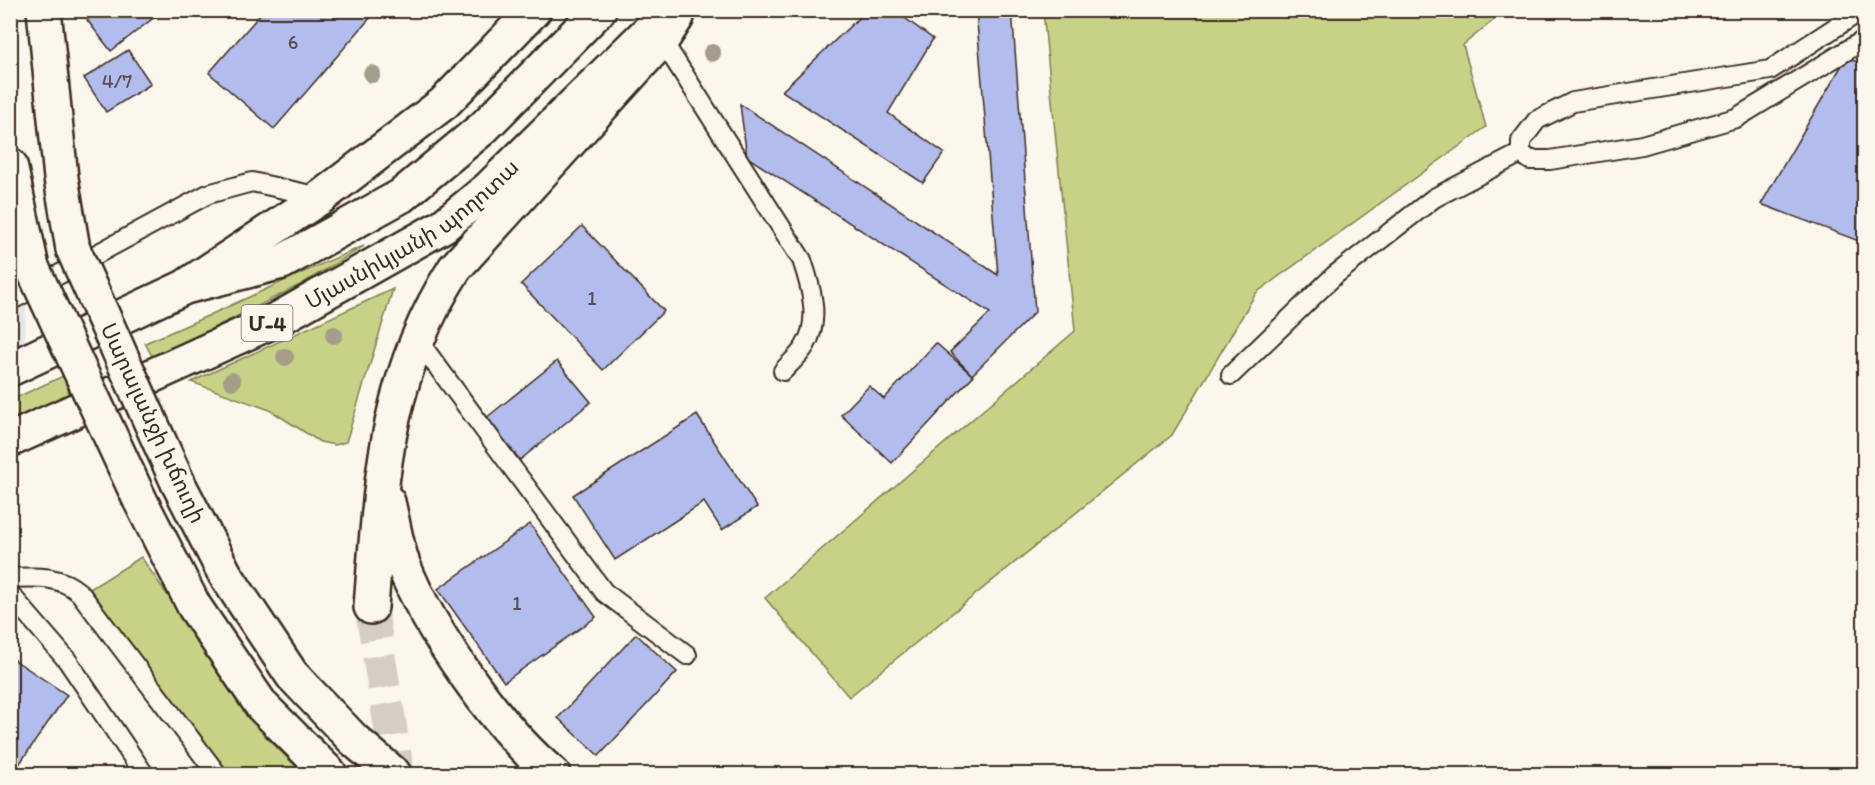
<svg xmlns="http://www.w3.org/2000/svg" width="1875" height="785" font-family="Itim,'Noto Sans Armenian',sans-serif">
  <rect width="100%" height="100%" fill="#fbf7ec"/>
  <filter id="ink" filterUnits="userSpaceOnUse"><feTurbulence type="fractalNoise" baseFrequency=".0167" numOctaves="2"/><feDisplacementMap in="SourceGraphic" scale="12" xChannelSelector="R" yChannelSelector="G"/><feConvolveMatrix kernelMatrix="1 2 1 2 8 2 1 2 1" color-interpolation-filters="sRGB"/></filter>
  <g filter="url(#ink)">
    <path fill="#e5e5ec" d="M 10,211 L 26,302 L 25,341 L 11,348 Z"/>
    <path fill="#c7d286" stroke="#817e52" stroke-width="1.5" d="M 1043,11 L 1505,11 L 1463,45 L 1486,127 L 1256,293 L 1172,435 L 849,697 L 765,598 L 1075,331 Z
      M 364,246 L 300,285 L 153,358 L 145,343 C 219,313 290,276 364,246 Z
      M 393,289 L 346,442 L 335,445 L 320,442 L 270,410 L 191,382 Z
      M 63,376 L 70,395 L 11,420 L 11,400 Z
      M 141,557 L 267,738 L 304,774 L 226,774 L 90,589 Z"/>
    <path fill="#b2bced" stroke="#3b2a1e" stroke-width="1.5" d="M 99,10 L 160,10 L 161,12 L 111,51 L 87,20 Z
      M 264,10 L 377,10 L 274,129 L 209,73 Z
      M 867,10 L 894,10 L 933,39 L 888,113 L 944,153 L 923,183 L 782,91 Z
      M 976,10 L 1012,10 L 1035,312 L 972,375 L 950,352 L 990,313 L 747,157 L 740,104 L 998,275 Z
      M 128,50 L 151,84 L 106,112 L 84,78 Z
      M 1846,58 L 1864,64 L 1864,243 L 1761,204 Z
      M 582,226 L 664,311 L 603,370 L 521,284 Z
      M 936,343 L 973,376 L 892,463 L 841,415 L 869,386 L 884,399 Z
      M 557,361 L 591,402 L 520,460 L 486,418 Z
      M 697,415 L 757,507 L 722,530 L 704,502 L 615,560 L 573,495 Z
      M 530,524 L 596,617 L 504,682 L 438,589 Z
      M 636,634 L 677,672 L 599,756 L 558,718 Z
      M 10,657 L 67,695 L 18,766 L 10,761 Z"/>
    <g fill="none" stroke-linecap="round" stroke-linejoin="round">
      <path stroke="#d5cec3" stroke-width="33" stroke-dasharray="33 16" stroke-linecap="butt" d="M 371,607 L 398,774"/>
      <defs>
        <path id="lane" d="M 1862,10 L 1770,70 L 1573,102 L 1537,120 L 1521,141 L 1521,153 L 1530,160 L 1550,160 L 1642,145 L 1736,118 L 1864,40
          M 662,40 L 802,260 C 811,287 821,320 805,346 C 800,355 790,363 783,371
          M 10,301 L 208,194 L 252,182 L 320,197
          M 417,339 L 604,592 L 687,655
          M 1231,375 L 1335,275 L 1434,198 L 1521,153
          M 10,578 C 37,577 59,575 80,593 L 217,774
          M 10,594 L 67,660 L 144,774"/>
        <path id="primary" d="M 44,10 L 61,178 L 73,249
          M 10,165 L 32,267
          M 189,284 L 321,197 L 444,103 L 534,10
          M 178,483 L 225,574 L 292,675 L 354,740 L 394,774
          M 140,500 L 194,606 L 262,706 L 330,774
          M 388,502 C 393,522 396,544 403,564 C 428,629 500,731 553,774
          M 371,607 C 381,481 384,379 455,268 L 662,40 L 677,17"/>
        <g id="highway">
          <path d="M 10,369 L 185,287 L 282,262 L 401,196 L 483,128 L 599,10"/>
          <path id="s1" d="M 10,440 L 280,318 L 443,226 L 488,189 L 670,10"/>
        </g>
      </defs>
      <use href="#lane" stroke="#3b2a1e" stroke-width="22"/>
      <use href="#primary" stroke="#3b2a1e" stroke-width="38"/>
      <use href="#highway" stroke="#3b2a1e" stroke-width="38"/>
      <use href="#lane" stroke="#fbf7ec" stroke-width="18"/>
      <use href="#primary" stroke="#fbf7ec" stroke-width="33"/>
      <use href="#highway" stroke="#fbf7ec" stroke-width="33"/>
      <defs>
        <path id="primary-bridge" d="M 73,249 L 178,483
          M 32,267 L 140,500"/>
      </defs>
      <use href="#primary-bridge" stroke="#3b2a1e" stroke-width="38" stroke-linecap="butt"/>
      <use href="#primary-bridge" stroke="#fbf7ec" stroke-width="33"/>
    </g>
    <g fill="#a59d89">
      <circle cx="712" cy="53" r="9"/>
      <circle cx="372" cy="74" r="9"/>
      <circle cx="334" cy="335" r="9"/>
      <circle cx="285" cy="357" r="9"/>
      <circle cx="232" cy="381" r="9"/>
    </g>
  </g>
  <g text-anchor="middle" dominant-baseline="central" stroke-width="6" stroke-linejoin="round" paint-order="stroke">
    <g font-size="20" fill="#594e52">
      <text x="293" y="42">6</text>
      <text x="117" y="81">4/7</text>
      <text x="592" y="298">1</text>
      <text x="517" y="603">1</text>
    </g>
    <rect fill="#fbf7ec" stroke="#75685c" stroke-width="1.5" x="241.5" y="305" width="51" height="36" rx="4.5"/>
    <g font-size="21" font-weight="bold" fill="#3b2a1e">
      <text x="267" y="323">Մ-4</text>
    </g>
    <g font-size="22" fill="#3b2a1e" stroke="#fbf7ec">
      <text stroke="none"><textPath href="#s1" startOffset="453">Մյասնիկյանի պողոտա</textPath></text>
      <text transform="translate(153 423) rotate(65)">Սարալանջի խճուղի</text>
    </g>
  </g>
  <rect width="1875" height="785" fill="none" stroke="#fbf7ec" stroke-width="36"/>
  <rect x="18" y="18" width="1839" height="749" fill="none" stroke="#3b2a1e" stroke-width="2" filter="url(#ink)"/>
</svg>
